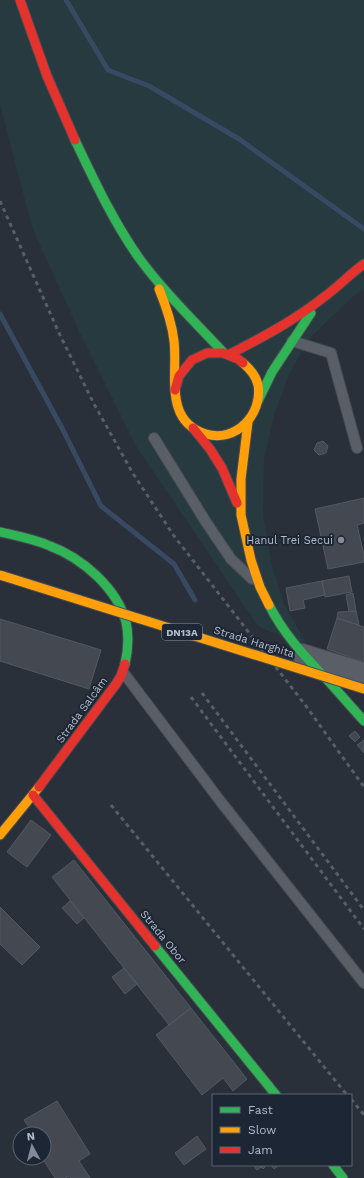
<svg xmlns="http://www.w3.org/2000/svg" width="364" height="1178" font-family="'Work Sans',sans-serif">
  <rect width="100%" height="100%" fill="#2a3039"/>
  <path fill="#273a3f" d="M 0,0 L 364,0 L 364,289 L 351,298 L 310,338 L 290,372 L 274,415 L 264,459 L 263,516 L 272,566 L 284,604 L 310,650 L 258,626 L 136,446 L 77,327 L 32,227 L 0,105 Z"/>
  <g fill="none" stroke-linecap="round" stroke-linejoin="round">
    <path stroke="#384964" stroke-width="5" d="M 66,0 L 108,70 L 149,86 L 239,139 L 364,229
      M 0,314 L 62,428 L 101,506 L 174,564 L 195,600"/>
  </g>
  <path fill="#444951" stroke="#525861" d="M 323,441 L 328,446 L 326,453 L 319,455 L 314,450 L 317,443 Z
    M 364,498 L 364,523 L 357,525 L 364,555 L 364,562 L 328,569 L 315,509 Z
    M 349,576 L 352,592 L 325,597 L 322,581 Z
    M 322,581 L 325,595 L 303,600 L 305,608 L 290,611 L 286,588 Z
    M 353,593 L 356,611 L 349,612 L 346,595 Z
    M 356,611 L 359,625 L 337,618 L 338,612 Z
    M 337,618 L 364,627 L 364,662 L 327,649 Z
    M 0,619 L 101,650 L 89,689 L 0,661 Z
    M 355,731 L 360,737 L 355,742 L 349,736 Z
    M 364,740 L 364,753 L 357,745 Z
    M 31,820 L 51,835 L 27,867 L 7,852 Z
    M 74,860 L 191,1008 L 169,1025 L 52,877 Z
    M 70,901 L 84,918 L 77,924 L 62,908 Z
    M 0,907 L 40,947 L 22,965 L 0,944 Z
    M 124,968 L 137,984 L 125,994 L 112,977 Z
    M 191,1008 L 247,1079 L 233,1091 L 223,1078 L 202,1095 L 156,1035 Z
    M 57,1101 L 90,1154 L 79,1161 L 90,1178 L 71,1178 L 69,1176 L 66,1178 L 55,1178 L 42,1158 L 44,1158 L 44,1156 L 46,1155 L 44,1152 L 44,1134 L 33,1134 L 24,1120 Z
    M 197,1136 L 206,1149 L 184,1165 L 175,1153 Z
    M 255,1165 L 267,1165 L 263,1169 L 261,1167 L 257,1170 L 254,1166 Z
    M 271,1165 L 279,1165 L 274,1169 Z"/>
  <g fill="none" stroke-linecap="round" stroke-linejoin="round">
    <defs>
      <path id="lane" d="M 292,341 L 331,353 L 357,448
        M 154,438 L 206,522 L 231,559 L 252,579
        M 123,672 L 221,802 L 364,983"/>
      <path id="street" d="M 302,654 L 364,673"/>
      <path id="fast" d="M 75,140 C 94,180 113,221 139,258 C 164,292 195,322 224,353
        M 258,401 L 272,372 L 311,313
        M 0,532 C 17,536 34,539 50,546 C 82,558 117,588 126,622 C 129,636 128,651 125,664
        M 269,605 C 286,638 306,657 331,684 C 342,696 353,709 364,721
        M 155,946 L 276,1095
        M 333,1165 L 343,1178"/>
      <path id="slow" d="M 159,289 C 166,306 172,323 174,341 C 178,373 163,421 206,434 C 236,443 263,414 258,385 C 256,376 249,368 243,363
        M 248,422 L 241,479 L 241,515 L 251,560 L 260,587 L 269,605
        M 0,835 L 39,787"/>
      <path id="jam" d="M 20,0 L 47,76 L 75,140
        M 230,354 C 263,337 295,320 324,297 C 338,287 350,274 364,264
        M 175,390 L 179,376 L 192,360 L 207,353 L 223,353 L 238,359 L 243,363
        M 193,428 L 210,449 L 222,468 L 237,503
        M 39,787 L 116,684 L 121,676 L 125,664
        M 33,795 L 155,946"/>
    </defs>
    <use href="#lane" stroke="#464b52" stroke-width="12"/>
    <use href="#street" stroke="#464b52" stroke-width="22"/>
    <use href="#fast" stroke="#464b52" stroke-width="11"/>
    <use href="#slow" stroke="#464b52" stroke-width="11"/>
    <use href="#jam" stroke="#464b52" stroke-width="11"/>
    <use href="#lane" stroke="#5a5f67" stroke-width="10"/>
    <use href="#street" stroke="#5a5f67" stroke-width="20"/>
    <use href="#fast" stroke="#30b455" stroke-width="9"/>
    <use href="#slow" stroke="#ff9f0a" stroke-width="9"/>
    <use href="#jam" stroke="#e5322d" stroke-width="9"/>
    <path stroke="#595d64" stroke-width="3" stroke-dasharray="4 4" stroke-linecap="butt" d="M 0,201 L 59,333 L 93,402 L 132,472 L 174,536 L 306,706 L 364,787
      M 202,693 L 364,910
      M 191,697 L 364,929
      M 111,805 L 347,1095
      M 351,1099 L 364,1115"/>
    <defs>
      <path id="slow-bridge" d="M 0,575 L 364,689"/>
    </defs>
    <use href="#slow-bridge" stroke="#484d56" stroke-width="11" stroke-linecap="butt"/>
    <use href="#slow-bridge" stroke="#ff9f0a" stroke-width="9"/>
  </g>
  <circle fill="#848b97" stroke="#1d2634" stroke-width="1.5" cx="341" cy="540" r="4"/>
  <g text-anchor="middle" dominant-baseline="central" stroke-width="4" stroke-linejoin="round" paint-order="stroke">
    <rect fill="#1d2634" stroke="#878f9d" stroke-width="1" x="162" y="624" width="40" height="16" rx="3"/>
    <g font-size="10" font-weight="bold" fill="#b4bcca">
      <text x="182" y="632">DN13A</text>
    </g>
    <g font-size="11" fill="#b4bcca" stroke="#1d2634" text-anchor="end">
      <text x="333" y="540">Hanul Trei Secui</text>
    </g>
    <g font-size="11" fill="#b4bcca" stroke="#1d2634">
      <text transform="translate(254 642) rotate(17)">Strada Harghita</text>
      <text transform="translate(82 710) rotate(-54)">Strada Salcâm</text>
      <text transform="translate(163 937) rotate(51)">Strada Obor</text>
    </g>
  </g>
  <rect x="212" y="1094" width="140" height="72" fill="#1d2634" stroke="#596270"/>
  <rect x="220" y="1107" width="20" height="6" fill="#30b455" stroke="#596270"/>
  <text x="248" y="1114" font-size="12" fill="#b4bcca">Fast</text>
  <rect x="220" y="1127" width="20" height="6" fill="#ff9f0a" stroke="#596270"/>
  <text x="248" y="1134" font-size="12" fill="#b4bcca">Slow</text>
  <rect x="220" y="1147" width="20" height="6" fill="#e5322d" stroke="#596270"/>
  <text x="248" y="1154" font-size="12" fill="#b4bcca">Jam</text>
  <g transform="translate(32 1146) rotate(353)"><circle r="19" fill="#1d2634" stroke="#596270"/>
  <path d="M0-3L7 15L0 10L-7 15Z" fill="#848b97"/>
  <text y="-6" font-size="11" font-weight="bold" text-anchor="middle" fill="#b4bcca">N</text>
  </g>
</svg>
